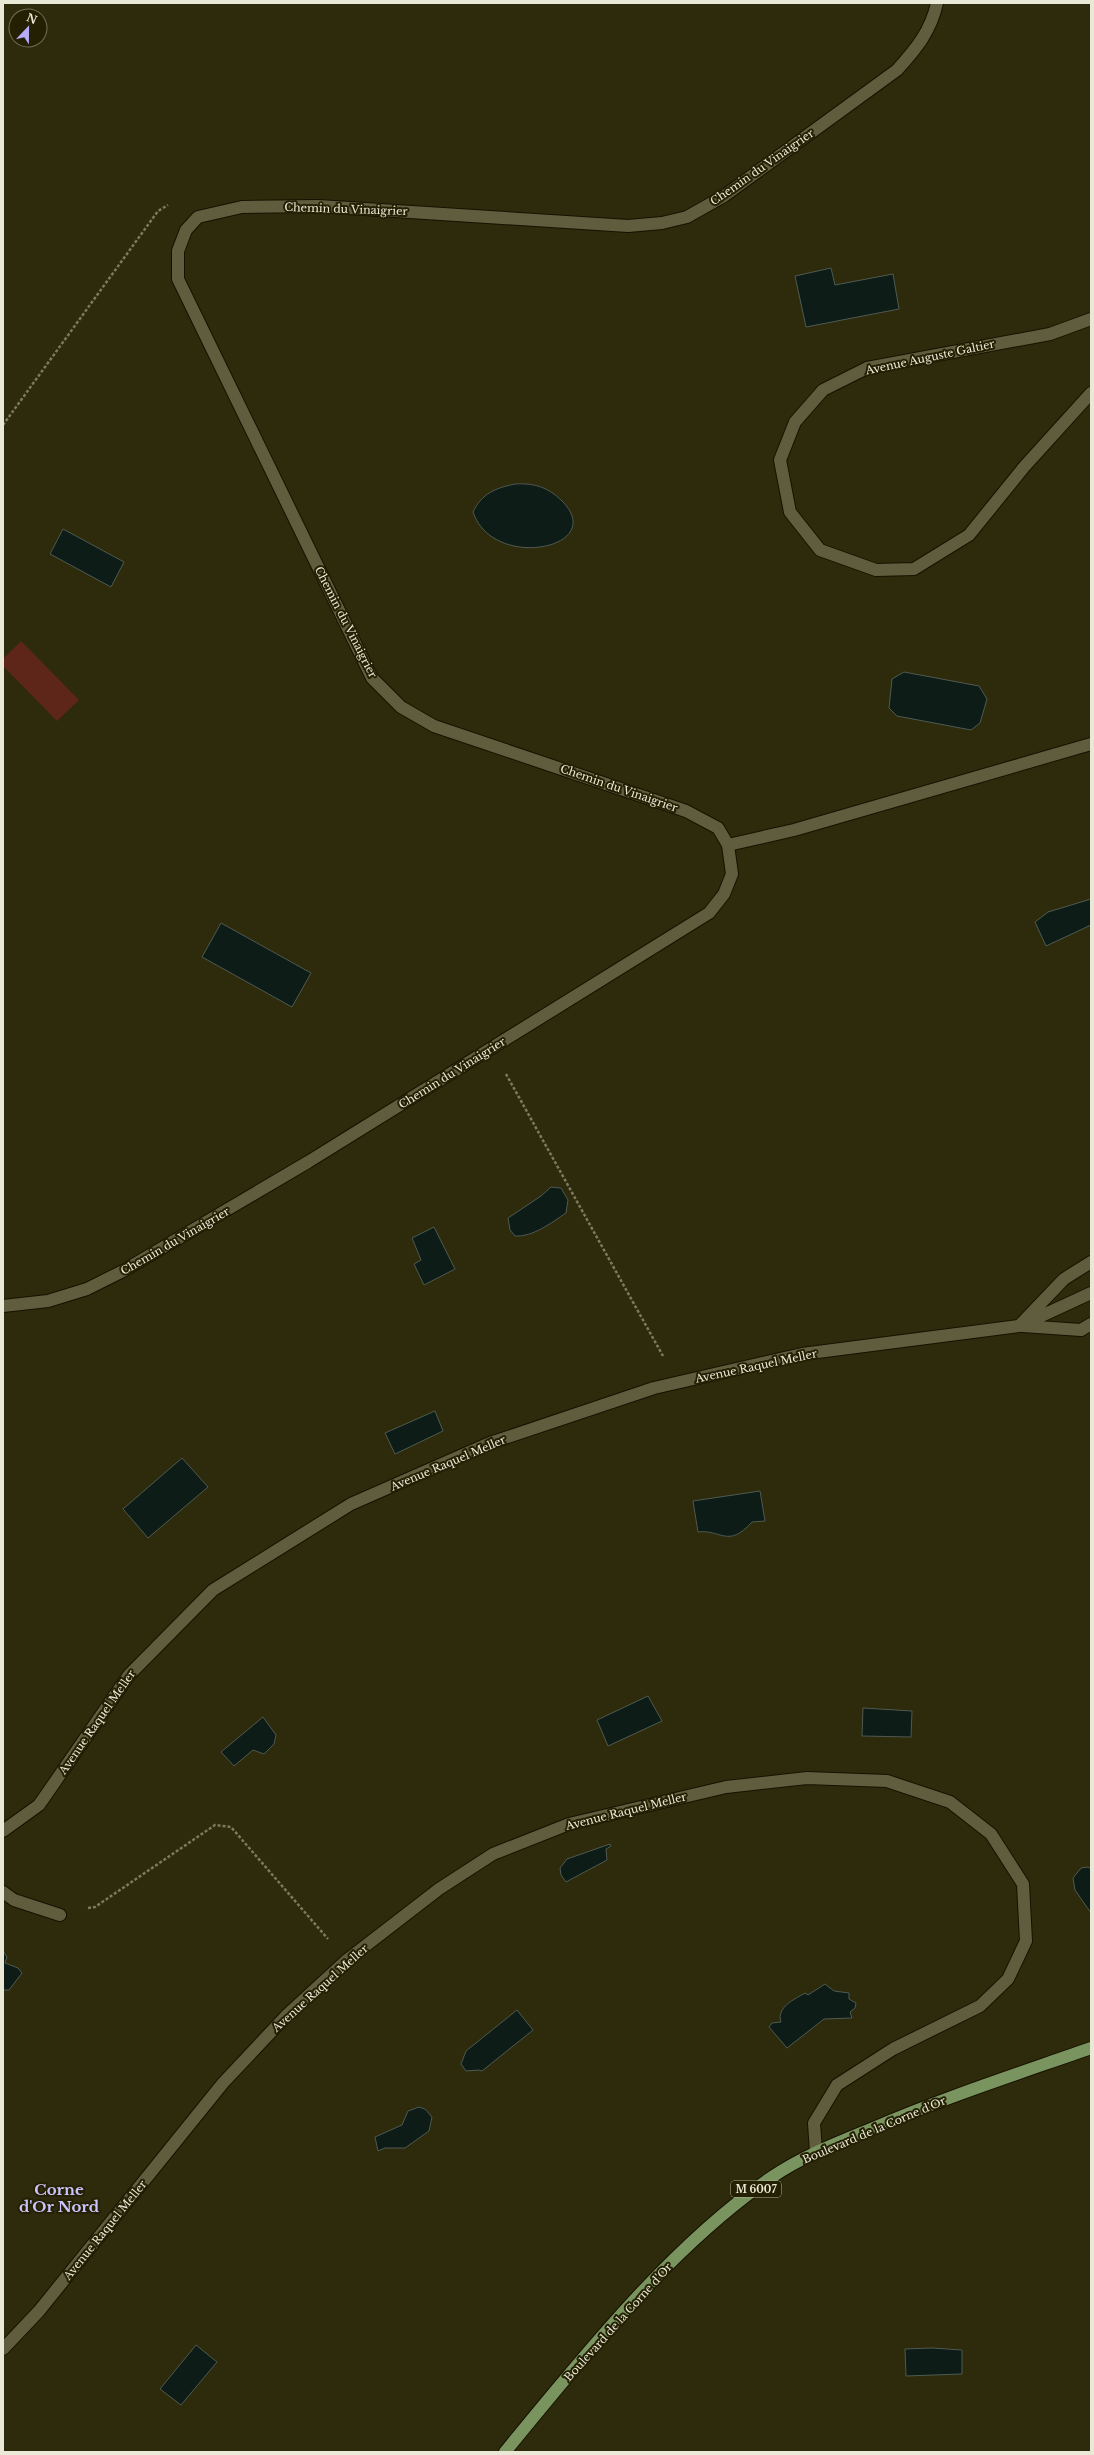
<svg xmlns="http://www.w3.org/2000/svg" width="1094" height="2455" font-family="'Libre Baskerville',serif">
  <rect width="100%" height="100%" fill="#2e2a0c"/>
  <path fill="#5d2619" d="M 21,641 L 79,700 L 57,721 L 3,666 L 3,659 Z"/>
  <path fill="#0d1c17" stroke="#4f5a51" d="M 831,268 L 835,285 L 893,274 L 899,309 L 806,327 L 795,276 Z
    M 515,484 C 534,483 548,487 562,501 C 609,548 493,572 473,512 C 482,493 496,488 515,484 Z
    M 63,529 L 124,562 L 111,587 L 50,554 Z
    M 904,672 L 979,686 L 987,699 L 980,723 L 971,730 L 897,716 L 889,708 L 892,679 Z
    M 1091,899 L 1091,925 L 1046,946 L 1035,922 L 1048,912 Z
    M 221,923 L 311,973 L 292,1007 L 202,957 Z
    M 551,1187 L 561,1188 L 568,1200 L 566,1213 C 551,1223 533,1237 515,1236 L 510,1230 L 508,1218 L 541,1196 Z
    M 434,1227 L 455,1269 L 424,1285 L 414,1264 L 421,1260 L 412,1238 Z
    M 435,1411 L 443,1431 L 395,1454 L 385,1433 Z
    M 182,1458 L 208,1487 L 148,1538 L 123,1509 Z
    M 760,1491 L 765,1521 L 752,1522 C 728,1549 721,1529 698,1532 L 693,1501 Z
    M 648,1696 L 662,1721 L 608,1746 L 597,1720 Z
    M 863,1708 L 912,1711 L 911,1737 L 862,1736 Z
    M 263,1717 L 276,1735 L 274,1744 L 264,1754 L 253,1750 L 234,1766 L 221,1752 Z
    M 610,1844 L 611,1846 L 606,1849 L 607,1860 L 566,1882 L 561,1875 L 560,1868 L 567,1859 Z
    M 1088,1867 L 1091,1869 L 1091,1913 L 1075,1890 L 1073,1878 L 1081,1868 Z
    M 3,1951 L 7,1957 L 5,1963 L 18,1968 L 22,1973 L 9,1990 L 3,1990 Z
    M 825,1984 L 834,1991 L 849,1993 L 849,1999 L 856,2003 L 855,2008 L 850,2012 L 852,2018 L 824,2019 L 787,2048 L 769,2027 L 772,2023 L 781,2022 C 776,2007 795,1999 805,1993 L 808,1995 Z
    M 517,2010 L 533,2030 L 482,2071 L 479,2070 L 466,2071 L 461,2064 L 466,2051 Z
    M 419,2107 L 425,2109 L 432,2117 L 429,2131 L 405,2148 L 385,2148 L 378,2151 L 375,2137 L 402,2125 L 408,2111 Z
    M 196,2345 L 217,2362 L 181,2405 L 160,2389 Z
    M 932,2348 L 962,2350 L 962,2374 L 906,2376 L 905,2349 Z"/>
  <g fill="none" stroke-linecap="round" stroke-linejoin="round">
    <defs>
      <path id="lane" d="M 728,845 L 794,830 L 1091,744
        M 1024,1324 L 1091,1293
        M 1019,1326 L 1064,1279 L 1091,1262
        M 1023,1326 L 1081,1330 L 1091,1324
        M 3,1892 L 14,1900 L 60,1915"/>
      <path id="street" d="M 1091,319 L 1050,334 L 867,368 L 823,390 L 795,422 L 780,460 L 790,512 L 820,550 L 876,570 L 914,569 L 969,535 L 1024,467 L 1091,393
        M 3,1306 L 48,1301 L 87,1289 L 123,1271 L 308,1162 L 709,913 L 724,894 L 732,874 L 728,845 L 718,828 L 686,811 L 434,726 L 401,707 L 372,678 L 178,279 L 178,251 L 186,230 L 198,217 L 242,207 L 318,206 L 628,226 L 662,223 L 687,217 L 724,196 L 897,70 C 916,49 931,31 937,3
        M 3,1831 L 39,1805 L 129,1675 L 213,1590 L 351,1504 L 490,1443 L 654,1388 L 802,1354 L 1019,1326
        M 3,2349 L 39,2311 L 223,2083 L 286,2016 L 347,1960 L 439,1889 L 493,1854 L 569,1824 L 726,1787 L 807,1778 L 887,1781 L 950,1802 L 991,1834 L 1023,1884 L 1026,1941 L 1008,1979 L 980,2006 L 893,2049 L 837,2085 L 814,2123 L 816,2152"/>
      <path id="primary" d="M 505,2452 C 582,2358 672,2245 772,2177 C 803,2156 837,2143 871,2129 C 943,2098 1017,2074 1091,2048"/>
    </defs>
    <use href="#lane" stroke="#161200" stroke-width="14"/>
    <use href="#street" stroke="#161200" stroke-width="14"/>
    <use href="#primary" stroke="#161200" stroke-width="14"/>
    <path stroke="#7c7960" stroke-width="2.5" stroke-dasharray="3 2" stroke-linecap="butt" d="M 3,425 L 158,211 L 168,205
      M 506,1074 L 663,1356
      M 88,1908 L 95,1907 L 215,1825 L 231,1827 L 328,1939"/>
    <use href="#lane" stroke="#605d3e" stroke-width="12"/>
    <use href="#street" stroke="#605d3e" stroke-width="12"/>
    <use href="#primary" stroke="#79945f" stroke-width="12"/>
  </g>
  <g text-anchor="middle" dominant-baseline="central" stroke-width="4" stroke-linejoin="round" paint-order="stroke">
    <rect fill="#242003" stroke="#afad97" stroke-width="1" x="731" y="2181" width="50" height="16" rx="3"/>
    <g font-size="10" font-weight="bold" fill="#eae9d7">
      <text x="756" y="2189">M 6007</text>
    </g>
    <g font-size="11" fill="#eae9d7" stroke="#242003">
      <text transform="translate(762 167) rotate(-35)">Chemin du Vinaigrier</text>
      <text transform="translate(346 209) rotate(2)">Chemin du Vinaigrier</text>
      <text transform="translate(930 357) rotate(-12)">Avenue Auguste Galtier</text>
      <text transform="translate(346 622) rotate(63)">Chemin du Vinaigrier</text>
      <text transform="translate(619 788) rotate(19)">Chemin du Vinaigrier</text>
      <text transform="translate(452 1073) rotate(-32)">Chemin du Vinaigrier</text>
      <text transform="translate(175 1241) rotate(-30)">Chemin du Vinaigrier</text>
      <text transform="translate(756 1366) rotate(-12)">Avenue Raquel Meller</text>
      <text transform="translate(448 1463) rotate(-23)">Avenue Raquel Meller</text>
      <text transform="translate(97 1722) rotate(-55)">Avenue Raquel Meller</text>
      <text transform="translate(626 1811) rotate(-14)">Avenue Raquel Meller</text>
      <text transform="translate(320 1988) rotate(-42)">Avenue Raquel Meller</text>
      <text transform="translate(874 2130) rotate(-23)">Boulevard de la Corne d'Or</text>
      <text transform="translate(105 2230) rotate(-51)">Avenue Raquel Meller</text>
      <text transform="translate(618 2322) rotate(-48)">Boulevard de la Corne d'Or</text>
    </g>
    <g font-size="15" font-weight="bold" fill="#ccc3fc" stroke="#242003">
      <text x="59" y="2189">Corne<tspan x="59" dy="17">d'Or Nord</tspan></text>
    </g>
  </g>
  <rect width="1094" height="2455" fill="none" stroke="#eae9d7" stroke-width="8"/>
  <g transform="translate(28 28) rotate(22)"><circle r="19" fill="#242003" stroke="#737058"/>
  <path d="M0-3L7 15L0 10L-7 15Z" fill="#b8abf7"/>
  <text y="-6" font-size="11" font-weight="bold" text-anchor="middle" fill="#eae9d7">N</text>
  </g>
</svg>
